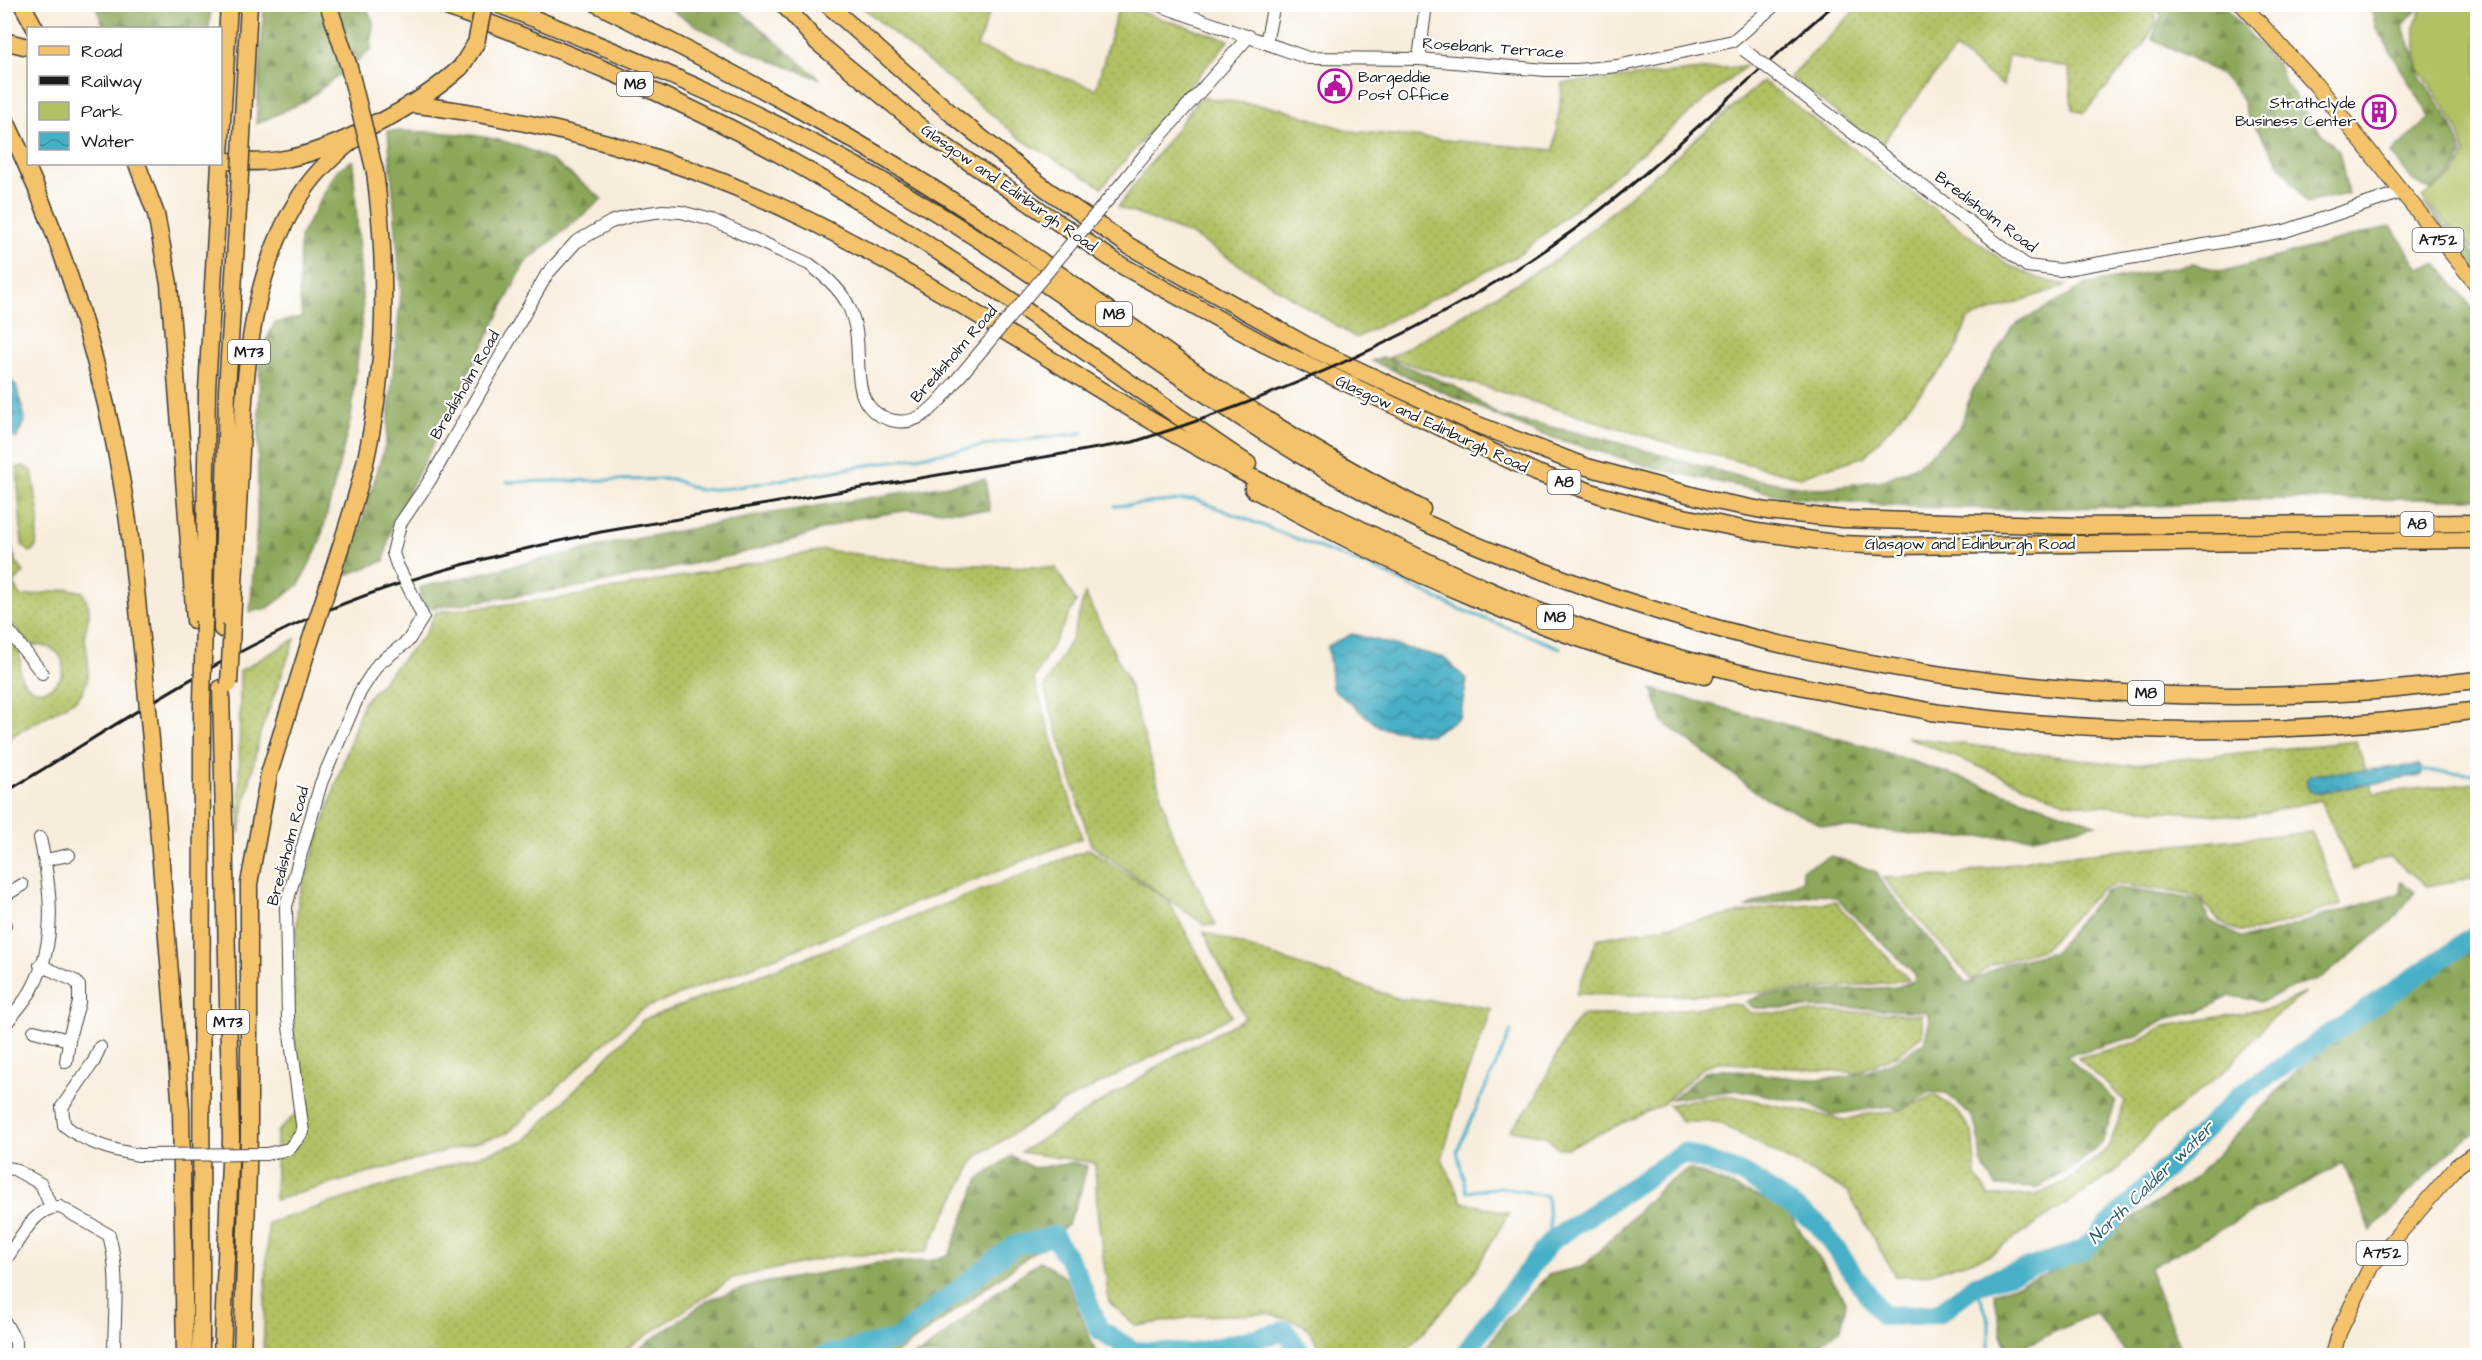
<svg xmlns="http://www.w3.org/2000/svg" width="2482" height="1360" font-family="'Architects Daughter',sans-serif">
  <defs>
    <pattern id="grass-dots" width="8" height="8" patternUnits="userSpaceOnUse" patternTransform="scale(1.5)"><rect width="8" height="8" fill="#b1c164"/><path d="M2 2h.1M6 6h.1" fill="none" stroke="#98a556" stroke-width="1.8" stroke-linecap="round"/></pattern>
    <pattern id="forest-firs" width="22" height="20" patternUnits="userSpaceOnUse" patternTransform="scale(1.5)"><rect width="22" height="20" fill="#8ca75a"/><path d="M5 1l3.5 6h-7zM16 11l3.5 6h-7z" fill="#72874a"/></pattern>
    <pattern id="wetland-marsh" width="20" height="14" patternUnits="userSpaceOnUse" patternTransform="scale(1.5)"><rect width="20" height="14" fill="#b1c164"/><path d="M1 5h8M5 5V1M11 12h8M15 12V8" fill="none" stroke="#98a556"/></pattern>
    <pattern id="water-waves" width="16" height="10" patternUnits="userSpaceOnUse" patternTransform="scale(1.5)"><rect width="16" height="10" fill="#47afc6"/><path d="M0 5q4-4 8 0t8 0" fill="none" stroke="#3a8ea0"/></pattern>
  </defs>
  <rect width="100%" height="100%" fill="#fff"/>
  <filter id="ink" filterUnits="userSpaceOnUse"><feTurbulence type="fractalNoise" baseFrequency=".0167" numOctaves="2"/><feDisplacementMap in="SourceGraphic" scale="12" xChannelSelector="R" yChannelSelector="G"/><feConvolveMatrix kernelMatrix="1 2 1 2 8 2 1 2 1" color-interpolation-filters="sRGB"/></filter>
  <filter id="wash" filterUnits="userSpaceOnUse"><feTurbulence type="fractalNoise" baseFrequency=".008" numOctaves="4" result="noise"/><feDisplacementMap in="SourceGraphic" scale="24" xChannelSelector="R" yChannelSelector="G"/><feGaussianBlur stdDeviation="1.35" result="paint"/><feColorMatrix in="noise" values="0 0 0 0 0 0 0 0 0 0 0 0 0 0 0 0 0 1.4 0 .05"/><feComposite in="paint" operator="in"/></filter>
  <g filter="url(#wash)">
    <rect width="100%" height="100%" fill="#f8eddc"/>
    <path fill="url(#grass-dots)" stroke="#666e40" stroke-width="1.5" d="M 860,5 L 992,5 L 977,47 L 1096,89 L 1119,5 L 1229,40 L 1102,187 L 1022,140 Z
      M 1860,5 L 2156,5 L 2156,23 L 2143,45 L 2084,113 L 2072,109 L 2069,68 L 2008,55 L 2003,86 L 1955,49 L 1880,146 L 1790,77 Z
      M 1746,66 L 1520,254 L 1356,338 L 1192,235 L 1118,207 L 1200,97 L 1280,108 L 1350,131 L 1554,150 L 1563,83 Z
      M 1763,81 L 2010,266 L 2037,278 L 2067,285 L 1968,319 L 1955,353 L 1865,456 L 1799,477 L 1672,444 L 1389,358 L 1556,260 Z
      M 4,470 C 9,498 3,553 24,572 L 14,583 L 21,597 L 68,589 L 83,592 C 85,597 88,604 89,610 C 90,619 84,628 85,637 C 87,661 95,679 77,699 L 5,740 L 5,635 C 9,640 16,647 19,653 C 24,664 15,674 26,684 C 50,706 80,664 52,649 C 45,645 37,646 29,644 L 5,616 Z
      M 824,550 L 929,563 L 1056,568 L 1076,602 L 1034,679 L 1082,838 L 640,1010 L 508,1133 L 275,1200 L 277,1132 L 304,1106 L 292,1022 L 298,900 L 363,703 L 425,634 L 436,612 L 563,598 Z
      M 1085,594 L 1127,678 L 1172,833 L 1216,925 L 1205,925 L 1091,845 L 1044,687 L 1072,638 Z
      M 295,639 L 260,733 L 239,834 L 240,671 Z
      M 1907,737 L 2124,765 L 2356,741 L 2374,793 L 2477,783 L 2477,877 L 2426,886 L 2390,856 L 2353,870 L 2320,800 L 2246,817 L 2067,803 Z
      M 2311,832 L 2341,904 C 2318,911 2261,935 2240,931 C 2222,928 2210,912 2201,898 L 2181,892 L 2116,884 L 2099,891 L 2044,949 L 1991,965 L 1972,980 L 1883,878 L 1952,876 L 2039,858 Z
      M 1089,849 L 1168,900 L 1232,1016 L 1060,1104 L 976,1157 L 926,1252 L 835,1256 L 733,1278 L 617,1355 L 263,1355 L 268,1223 L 525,1141 L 643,1020 Z
      M 1835,902 L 1909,980 C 1799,993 1687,998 1576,994 L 1597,939 L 1774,907 Z
      M 1204,932 L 1400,999 L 1457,1002 L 1492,1009 L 1462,1087 L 1442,1159 L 1462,1202 L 1509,1213 L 1466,1285 L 1402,1355 L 1325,1355 L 1305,1325 L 1269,1314 L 1199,1316 L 1136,1326 L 1109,1302 L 1097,1210 L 1095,1163 L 1021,1152 L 1178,1054 L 1245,1018 Z
      M 2305,993 L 2268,1022 L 2229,1067 L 2156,1126 L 2115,1172 L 1988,1256 L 1921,1276 L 1895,1276 L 1847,1191 L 1717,1122 L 1682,1122 L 1668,1105 L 1692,1100 L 1733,1096 L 1845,1120 L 1867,1114 L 1894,1112 L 1935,1095 L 1958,1112 L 1972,1132 L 1976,1176 L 1989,1196 L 2035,1195 L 2063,1184 L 2109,1148 L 2125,1101 L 2078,1058 L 2135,1043 L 2165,1026 L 2271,1008 Z
      M 1727,1004 L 1742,1005 L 1750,1013 L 1869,1012 L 1922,1015 L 1922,1035 L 1900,1053 L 1857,1073 L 1717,1062 L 1703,1068 L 1660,1106 L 1567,1148 L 1558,1148 L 1545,1136 L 1510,1130 L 1533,1102 L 1566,1037 L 1581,1015 L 1635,1015 Z"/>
    <path fill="url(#forest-firs)" stroke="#54623b" stroke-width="1.5" d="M 95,5 L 211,5 L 209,28 L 105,28 Z
      M 264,5 L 366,5 L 373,22 L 371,50 L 305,101 L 256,124 Z
      M 665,5 L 733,5 L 820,79 C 769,60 708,38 665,5 Z
      M 2158,5 L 2223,5 L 2278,65 L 2285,83 L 2321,133 L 2339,151 L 2348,194 L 2306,203 L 2246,113 C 2240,72 2184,57 2152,38 L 2161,17 Z
      M 2370,5 L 2422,5 L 2402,25 L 2414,55 L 2420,77 L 2453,126 L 2463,155 L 2452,174 L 2431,190 L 2413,181 L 2391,153 L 2430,117 L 2376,28 Z
      M 388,131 C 444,132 500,131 550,160 C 568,171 585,186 602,199 L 525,263 L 392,525 L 384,561 L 346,575 L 386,442 L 401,293 Z
      M 353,160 L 363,310 L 351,417 L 320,542 L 299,585 L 268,608 L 250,612 L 257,525 L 260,352 L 275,323 L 302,317 L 299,292 L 300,237 L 337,170 Z
      M 2423,203 L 2477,257 L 2477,271 Z
      M 2391,226 L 2419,268 L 2437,264 L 2477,314 L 2477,499 L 2250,499 L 2159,506 L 2010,509 L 1908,507 L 1791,497 L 1665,471 L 1537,433 L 1372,361 L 1383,357 L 1454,386 L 1502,417 L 1590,435 L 1741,477 L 1816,489 L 1884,480 L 1918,465 L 1960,427 L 1972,391 L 2012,327 L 2087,284 L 2193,264 L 2224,271 Z
      M 985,479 L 990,511 L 910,510 L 852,519 L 795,539 L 726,557 L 585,586 L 432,608 L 421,601 L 420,587 L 609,544 L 767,514 Z
      M 1652,689 L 1873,748 L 2096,824 L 2033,837 L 1946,837 L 1822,825 L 1762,796 L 1663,722 Z
      M 1832,856 L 1877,872 L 1881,882 L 1967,984 L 2004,964 L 2054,952 L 2104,892 L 2117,888 L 2201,900 L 2209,920 L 2240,937 L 2262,936 L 2322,916 L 2400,894 L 2401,882 L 2415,892 L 2390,923 L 2322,978 L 2300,984 L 2262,1001 L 2230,996 L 2201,1011 L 2165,1019 L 2137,1036 L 2066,1056 L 2116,1101 L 2102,1143 L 2076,1166 L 2037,1188 L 1996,1186 L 1981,1162 L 1978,1131 L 1971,1116 L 1946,1093 L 1930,1092 L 1901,1110 L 1889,1106 L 1831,1115 L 1806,1103 L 1739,1090 L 1672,1099 L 1705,1072 L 1723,1069 C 1805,1079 1851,1094 1924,1042 L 1930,1020 L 1927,1012 L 1859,1008 L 1754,1008 L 1746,1002 L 1761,995 L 1897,987 L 1914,981 L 1915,974 L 1836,898 L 1820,894 L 1745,908 L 1803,880 L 1802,869 Z
      M 2477,942 L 2477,1131 L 2447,1154 L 2371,1231 L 2343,1163 L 2149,1268 L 2183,1355 L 2127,1355 L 2096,1312 L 2006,1355 L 1994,1293 L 2045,1275 L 2196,1177 L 2305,1062 Z
      M 1012,1156 L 1033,1168 L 1074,1163 L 1087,1166 L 1080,1194 L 1068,1224 L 1041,1247 L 895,1355 L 630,1355 L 710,1299 L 758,1284 L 878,1263 L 928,1261 L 949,1255 L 979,1179 Z
      M 1689,1169 L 1784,1207 L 1827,1270 L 1846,1303 L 1841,1329 L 1811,1350 L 1813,1355 L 1482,1355 L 1504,1322 L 1548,1275 L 1584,1266 L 1663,1186 Z
      M 1040,1261 L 1066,1278 L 1097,1355 L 914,1355 L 923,1352 L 995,1293 Z"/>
    <path fill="url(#wetland-marsh)" stroke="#666e40" stroke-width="1.5" d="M 23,466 L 32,471 L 39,517 L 36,547 L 30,552 L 22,545 L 17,468 Z"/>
    <path fill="#b1c164" stroke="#666e40" stroke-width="1.5" d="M 2427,4 L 2477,5 L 2477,253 L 2422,198 L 2454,175 L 2466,155 L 2457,127 L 2418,67 L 2414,27 L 2421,10 Z"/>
    <path fill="url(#water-waves)" stroke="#326671" stroke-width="1.5" d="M 10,380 L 16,385 L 25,420 L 16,439 L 5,429 L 5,381 Z
      M 1352,634 L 1444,658 L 1467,680 L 1460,717 L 1431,735 L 1381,728 L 1332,688 L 1328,646 Z
      M 2419,765 L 2423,771 L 2420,776 L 2314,793 L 2308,789 L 2306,780 L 2311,775 Z"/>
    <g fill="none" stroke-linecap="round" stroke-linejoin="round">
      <path stroke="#47afc6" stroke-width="3" d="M 507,482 L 672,479 L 699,490 L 732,488 L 1006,442 L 1083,433
        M 1115,506 L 1194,499 L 1375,569 L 1457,608 L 1560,648
        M 2423,771 L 2478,774
        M 1511,1031 L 1457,1151 L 1467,1192 L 1500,1187 L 1547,1196 L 1551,1241
        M 1976,1285 L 1989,1321 L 1989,1356"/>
      <path stroke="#47afc6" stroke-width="20" d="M 822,1356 L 897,1339 L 1013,1246 L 1054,1236 L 1076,1272 L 1099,1329 L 1133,1351 L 1190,1354 L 1285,1331 L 1303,1356
        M 1464,1356 L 1476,1337 L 1551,1241 L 1683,1153 L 1748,1176 L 1818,1224 L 1883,1316 L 1937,1314 L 1976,1285 L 2083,1250 L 2240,1095 L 2478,934"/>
    </g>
  </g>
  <g filter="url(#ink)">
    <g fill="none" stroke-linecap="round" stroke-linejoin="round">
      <defs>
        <path id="minor" d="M 1156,4 L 1308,58 L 1419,59 L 1546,70 L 1577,70 L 1617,66 L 1733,41 L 1776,4
          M 1266,43 L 1274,4
          M 1419,59 L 1426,4
          M 1772,71 L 2027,266 L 2060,270 L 2285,231 L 2402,192
          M 1127,177 C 1165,128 1208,84 1249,36
          M 397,565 L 393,553 L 400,524 L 430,480 L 547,274 L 576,242 L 611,222 L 634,215 L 663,211 L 681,212 L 712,220 L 809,264 C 824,275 841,289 849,307 C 863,339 854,364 862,393 C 865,403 873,413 883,417 C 919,434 940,400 960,376
          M 4,625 L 42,673
          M 45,860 L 69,855
          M 4,896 L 22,885
          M 4,925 L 5,925
          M 40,965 L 75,981 L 79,986 L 79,1003 L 70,1034 L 66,1062
          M 4,1026 C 13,1014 25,1002 32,989 C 58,941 51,888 40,838
          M 34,1031 L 69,1040
          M 100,1047 L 94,1061 L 62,1107 L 64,1125 C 86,1143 111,1150 139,1155
          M 266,1154 L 289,1149 L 303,1132 L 288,1019 L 286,906 L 321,783 L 360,692 L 378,664 L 408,641 L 423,617 L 411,592
          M 4,1168 L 14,1169 L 41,1184 L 51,1207
          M 4,1262 C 18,1244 34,1205 60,1207 L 109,1235 C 120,1273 114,1316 114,1356
          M 4,1321 L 16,1342 L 16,1356"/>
        <path id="major" d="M 2242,4 L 2315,84 L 2478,286
          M 2332,1356 L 2339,1332 L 2371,1266 L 2457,1166 L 2478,1151"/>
        <path id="highway" d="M 22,4 L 35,28
          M 439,4 C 557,48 676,96 786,158 C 947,249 1095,361 1248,464
          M 497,4 C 645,62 790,123 925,206 C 1079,299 1218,414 1377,499 C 1428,526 1481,548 1535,568 C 1795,670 2081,709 2360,692 C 2399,690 2438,684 2478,680
          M 597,4 C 734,73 869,143 995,229 C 1066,277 1134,331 1205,379 C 1274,427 1347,469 1422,509
          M 783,4 L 817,42 L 935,139 L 1119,264 L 1264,344 L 1537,473 L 1603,496 L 1669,514 L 1757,532 L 1842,544 L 1890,546 L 2478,540
          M 827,4 L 955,117 L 1046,189 L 1129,246 L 1315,350 L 1473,423 L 1587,467 L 1710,500 L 1767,511 L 1843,519 L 2079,526 L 2478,523
          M 4,41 L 28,47
          M 410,104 C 544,120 680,157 802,217 C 954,291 1092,392 1242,472 C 1274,489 1308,503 1340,519 C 1430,563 1519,608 1615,639 C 1722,673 1831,693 1940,713
          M 4,117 C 64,239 105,374 126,508 C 134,560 138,614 144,667
          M 220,156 L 229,4
          M 228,161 C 245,162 262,163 279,160 C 334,152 420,105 461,67
          M 137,164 L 156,214 L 169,284 L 195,621
          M 1253,489 C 1397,569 1545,636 1705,676
          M 334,568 C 346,529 360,490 368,449 C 387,358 387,264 375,172
          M 204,615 L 207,390 L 220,164
          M 232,624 C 235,572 237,521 240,469 C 245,373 249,267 307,186 C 326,160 351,141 377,122
          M 222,629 L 227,390 L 239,193
          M 221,688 L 231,1138 L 222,1356
          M 1931,712 C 2113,736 2296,737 2478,710
          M 151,740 L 181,1110 L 185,1356
          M 201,1356 L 202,702
          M 242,1356 L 249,1137 L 249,884 L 269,774 L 307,651"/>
      </defs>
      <use href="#minor" stroke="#3d3b39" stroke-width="14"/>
      <use href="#major" stroke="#3d3b39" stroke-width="17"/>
      <use href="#highway" stroke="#3d3b39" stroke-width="19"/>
      <use href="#minor" stroke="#fff" stroke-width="12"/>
      <use href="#major" stroke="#f3c26a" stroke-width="15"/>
      <use href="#highway" stroke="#f3c26a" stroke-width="16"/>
      <path stroke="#1c1c1c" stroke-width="3" d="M 4,793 C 99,736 192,673 292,626 C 389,580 497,554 601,532 L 1133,442 C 1309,387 1481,309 1624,191 C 1696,132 1762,64 1835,4"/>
      <defs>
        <path id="minor-bridge" d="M 1744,50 L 1772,71
          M 960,376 L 1127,177
          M 397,565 L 411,592
          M 139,1155 L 266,1154"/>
        <path id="highway-bridge" d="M 328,4 L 349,67 L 375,172
          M 461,67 L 476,43 L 484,4
          M 239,193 L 249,4
          M 307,651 L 334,568
          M 144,667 L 151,740
          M 229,684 L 232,624
          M 202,702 L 204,621"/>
      </defs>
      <use href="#minor-bridge" stroke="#3d3b39" stroke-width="14" stroke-linecap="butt"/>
      <use href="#highway-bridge" stroke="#3d3b39" stroke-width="19" stroke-linecap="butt"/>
      <use href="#minor-bridge" stroke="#fff" stroke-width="12"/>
      <use href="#highway-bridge" stroke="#f3c26a" stroke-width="16"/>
    </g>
  </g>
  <defs>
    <symbol id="civic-ring" viewBox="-11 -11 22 22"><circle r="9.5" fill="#fff" stroke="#b5179e" stroke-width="1.5"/><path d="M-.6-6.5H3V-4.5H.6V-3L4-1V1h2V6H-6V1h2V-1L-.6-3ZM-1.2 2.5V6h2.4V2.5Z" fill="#b5179e"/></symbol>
    <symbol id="building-ring" viewBox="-11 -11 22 22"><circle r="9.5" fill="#fff" stroke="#b5179e" stroke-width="1.5"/><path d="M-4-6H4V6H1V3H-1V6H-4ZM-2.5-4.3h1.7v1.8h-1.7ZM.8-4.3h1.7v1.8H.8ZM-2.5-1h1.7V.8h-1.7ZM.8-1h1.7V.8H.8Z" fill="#b5179e"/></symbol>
  </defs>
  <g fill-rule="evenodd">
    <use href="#civic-ring" x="1316" y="67" width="38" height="38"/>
    <use href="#building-ring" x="2360" y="93" width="38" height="38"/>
  </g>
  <g text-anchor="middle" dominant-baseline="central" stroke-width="4.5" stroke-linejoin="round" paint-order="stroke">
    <g fill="#fff" stroke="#606060" stroke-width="1.5">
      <rect x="617" y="72" width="36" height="24" rx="4.5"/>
      <rect x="2412.5" y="228" width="51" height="24" rx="4.5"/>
      <rect x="1096" y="302" width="36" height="24" rx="4.5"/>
      <rect x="228" y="340" width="42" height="24" rx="4.5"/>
      <rect x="1547.5" y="470" width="33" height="24" rx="4.5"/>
      <rect x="2400.5" y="512" width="33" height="24" rx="4.5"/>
      <rect x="1537" y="605" width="36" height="24" rx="4.5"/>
      <rect x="2128" y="681" width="36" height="24" rx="4.5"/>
      <rect x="207" y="1010" width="42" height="24" rx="4.5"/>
      <rect x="2356.5" y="1241" width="51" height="24" rx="4.5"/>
    </g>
    <g font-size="15" font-weight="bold" fill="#1c1c1c">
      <text x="635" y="84">M8</text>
      <text x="2438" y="240">A752</text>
      <text x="1114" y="314">M8</text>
      <text x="249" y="352">M73</text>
      <text x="1564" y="482">A8</text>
      <text x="2417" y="524">A8</text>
      <text x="1555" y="617">M8</text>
      <text x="2146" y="693">M8</text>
      <text x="228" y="1022">M73</text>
      <text x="2382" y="1253">A752</text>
    </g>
    <g font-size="16" fill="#1c1c1c" stroke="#fff">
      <text transform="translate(1493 48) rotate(4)">Rosebank Terrace</text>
      <text transform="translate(1009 188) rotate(35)">Glasgow and Edinburgh Road</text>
      <text transform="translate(1986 212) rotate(37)">Bredisholm Road</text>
      <text transform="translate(954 354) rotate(-49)">Bredisholm Road</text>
      <text transform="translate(465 385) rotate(-60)">Bredisholm Road</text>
      <text transform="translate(1432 424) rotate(25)">Glasgow and Edinburgh Road</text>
      <text x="1970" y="544">Glasgow and Edinburgh Road</text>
      <text transform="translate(288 846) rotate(-75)">Bredisholm Road</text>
    </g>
    <g font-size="16" fill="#1c1c1c" stroke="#fff" text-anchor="start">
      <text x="1358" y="77">Bargeddie<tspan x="1358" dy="18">Post Office</tspan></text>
      <text x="2356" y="103" text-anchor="end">Strathclyde<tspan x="2356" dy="18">Business Center</tspan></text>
    </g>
    <g font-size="18" font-style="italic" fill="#2f5e68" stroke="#fff">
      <text transform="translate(2151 1183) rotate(-44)">North Calder water</text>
    </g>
  </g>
  <rect width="2482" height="1360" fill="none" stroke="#fff" stroke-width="24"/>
  <rect x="27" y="27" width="195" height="138" fill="#ffffff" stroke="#a4a4a4" stroke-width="1.5"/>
  <rect x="39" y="46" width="30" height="9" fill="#f3c26a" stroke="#a4a4a4" stroke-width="1.5"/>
  <text x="81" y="57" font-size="18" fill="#1c1c1c">Road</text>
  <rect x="39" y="76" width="30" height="9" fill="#1c1c1c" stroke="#a4a4a4" stroke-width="1.5"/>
  <text x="81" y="87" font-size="18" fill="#1c1c1c">Railway</text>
  <rect x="39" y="102" width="30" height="18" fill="#b1c164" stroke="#a4a4a4" stroke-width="1.5"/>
  <text x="81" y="117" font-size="18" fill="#1c1c1c">Park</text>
  <rect x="39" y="132" width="30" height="18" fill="url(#water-waves)" stroke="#a4a4a4" stroke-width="1.5"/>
  <text x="81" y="147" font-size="18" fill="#1c1c1c">Water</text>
</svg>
